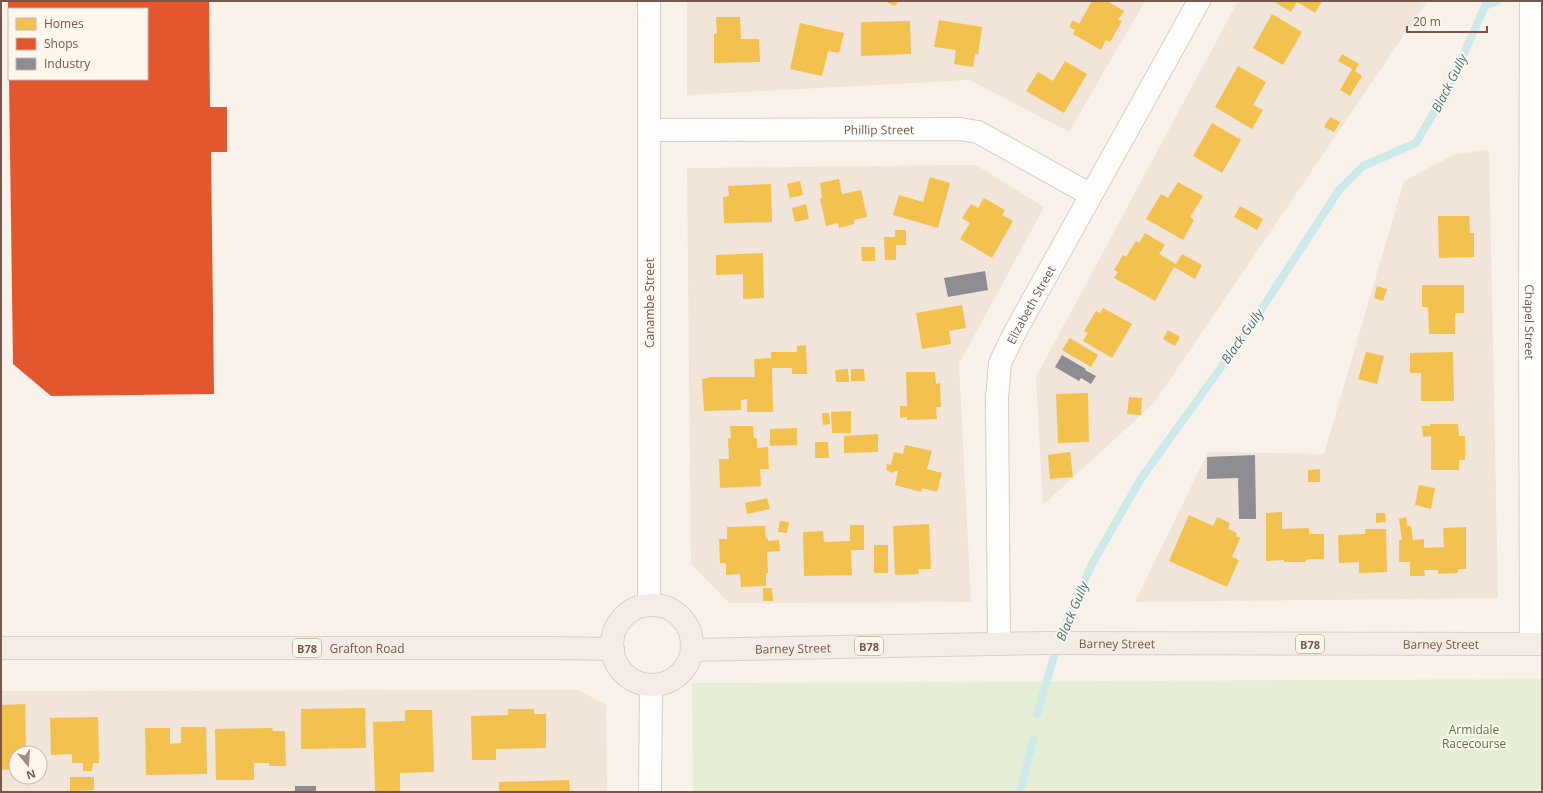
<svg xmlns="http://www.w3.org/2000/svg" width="1543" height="793" font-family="'Open Sans',sans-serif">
  <rect width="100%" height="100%" fill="#f8f2eb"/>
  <path fill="#f1e4d8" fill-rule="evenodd" d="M 687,1 L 1145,1 L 1069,132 L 970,80 L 687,95 Z
    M 1238,1 L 1427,1 L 1154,403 L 1043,505 L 1036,377 Z
    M 1489,150 L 1498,598 L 1135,602 L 1208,452 L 1324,454 L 1404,181 L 1455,154 Z
    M 976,165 L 1044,207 L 959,364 L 971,602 L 729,603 L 691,564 L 687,168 Z
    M 578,690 L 606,705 L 607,792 L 1,792 L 1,691 ZM 16,753 L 40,753 L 40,777 L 16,777 Z"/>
  <path fill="#e6efd6" d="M 1542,679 L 1542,792 L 693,792 L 692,683 Z"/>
  <path fill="#f2c14e" d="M 884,1 L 898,1 L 895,6 Z
    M 1092,1 L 1107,1 L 1124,11 L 1118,20 L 1122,21 L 1110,42 L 1106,40 L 1101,50 L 1073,34 L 1075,30 L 1069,27 L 1073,20 L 1079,24 Z
    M 1278,1 L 1322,1 L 1315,13 L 1297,2 L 1291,12 L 1276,3 Z
    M 1272,14 L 1302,32 L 1283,65 L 1253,48 Z
    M 716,17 L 740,17 L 741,39 L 759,39 L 760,62 L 714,63 L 714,34 L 717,34 Z
    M 939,20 L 982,27 L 978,54 L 975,54 L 973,67 L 954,64 L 956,50 L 934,47 Z
    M 910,21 L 911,54 L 861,56 L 861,22 Z
    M 800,23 L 844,33 L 839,53 L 828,51 L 822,76 L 790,69 Z
    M 1342,54 L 1359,64 L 1355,71 L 1362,76 L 1350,96 L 1340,90 L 1352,69 L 1338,61 Z
    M 1065,61 L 1087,74 L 1064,113 L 1026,91 L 1038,72 L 1053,81 Z
    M 1238,66 L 1266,82 L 1253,105 L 1263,110 L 1252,129 L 1215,107 Z
    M 1330,117 L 1340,122 L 1334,132 L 1324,127 Z
    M 1212,123 L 1241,140 L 1222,173 L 1193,156 Z
    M 930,177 L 950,183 L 938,228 L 893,215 L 899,195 L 923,202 Z
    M 839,179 L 842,194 L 861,190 L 867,217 L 854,220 L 854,224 L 839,228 L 838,223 L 826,226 L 820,199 L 822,198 L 820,183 Z
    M 800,181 L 803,195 L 790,198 L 787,184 Z
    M 1178,182 L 1203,196 L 1190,217 L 1194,220 L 1183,240 L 1146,219 L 1161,194 L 1168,198 Z
    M 771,184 L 772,222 L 724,223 L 723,197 L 729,196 L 728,186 Z
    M 984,198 L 1005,210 L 1002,215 L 1013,221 L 992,258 L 960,239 L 970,223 L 962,218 L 971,204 L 978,208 Z
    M 806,204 L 809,219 L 795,222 L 792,208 Z
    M 1240,206 L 1263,219 L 1257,230 L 1234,217 Z
    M 1438,216 L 1469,216 L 1470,233 L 1474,233 L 1474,257 L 1439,258 Z
    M 895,230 L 906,230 L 906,245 L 896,245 L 896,260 L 885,260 L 884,237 L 895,237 Z
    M 1145,233 L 1165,245 L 1159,254 L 1176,264 L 1182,254 L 1202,265 L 1195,279 L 1174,267 L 1155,301 L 1114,278 L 1118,272 L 1114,270 L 1123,255 L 1126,257 L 1136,241 L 1139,243 Z
    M 861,247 L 875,247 L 875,261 L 862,261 Z
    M 763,253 L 764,298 L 743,299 L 743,274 L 716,275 L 716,255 Z
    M 1422,285 L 1464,285 L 1464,313 L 1455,313 L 1455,334 L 1429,334 L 1428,307 L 1422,307 Z
    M 1377,286 L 1387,289 L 1383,301 L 1374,298 Z
    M 962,305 L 966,328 L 949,331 L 951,344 L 922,349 L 916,313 Z
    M 1103,308 L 1132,324 L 1112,358 L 1083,341 L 1088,333 L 1084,331 L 1096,311 L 1100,313 Z
    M 1168,330 L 1180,337 L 1175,346 L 1163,339 Z
    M 1070,338 L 1098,355 L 1091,367 L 1062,350 Z
    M 806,345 L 807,374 L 792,374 L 792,368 L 772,368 L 773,412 L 747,412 L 747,399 L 741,400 L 741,410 L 704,411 L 702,379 L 709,378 L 709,377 L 755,377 L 754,359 L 771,358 L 771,352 L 797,352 L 797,346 Z
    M 1366,352 L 1384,356 L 1377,384 L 1358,379 Z
    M 1453,352 L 1454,401 L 1421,401 L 1421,373 L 1410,373 L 1410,353 Z
    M 848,369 L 849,382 L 836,382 L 835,370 Z
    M 851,369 L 864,369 L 865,381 L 851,381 Z
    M 906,372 L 935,372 L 936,384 L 940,383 L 941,407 L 936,407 L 937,419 L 907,420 L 907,417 L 900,418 L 900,406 L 907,406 Z
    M 1088,393 L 1089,442 L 1058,443 L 1056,394 Z
    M 1129,397 L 1142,398 L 1141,415 L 1127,414 Z
    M 851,411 L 851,433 L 832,433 L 831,412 Z
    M 822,413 L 829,413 L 830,424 L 823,425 Z
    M 1430,424 L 1458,424 L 1459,436 L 1465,436 L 1465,460 L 1459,460 L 1459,470 L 1431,470 L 1431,436 L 1423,437 L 1422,426 L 1430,426 Z
    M 730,426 L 753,426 L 754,438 L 757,438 L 757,448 L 768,447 L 769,469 L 760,469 L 761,486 L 720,488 L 719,459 L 729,459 L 728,438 L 731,438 Z
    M 797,428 L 797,445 L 770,446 L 770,429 Z
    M 878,434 L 878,452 L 844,453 L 844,436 Z
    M 815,442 L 828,442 L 829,458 L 815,458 Z
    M 905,445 L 932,451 L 927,469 L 942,473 L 937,492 L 922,488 L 921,492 L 895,485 L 898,471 L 894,471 L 893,473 L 886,470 L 887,464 L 891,465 L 894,452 L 903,454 Z
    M 1070,452 L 1073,477 L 1050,479 L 1048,455 Z
    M 1320,469 L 1320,482 L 1308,482 L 1308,470 Z
    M 1419,485 L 1435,488 L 1431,509 L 1415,505 Z
    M 767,498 L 770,509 L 747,514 L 745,503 Z
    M 1282,512 L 1282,529 L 1309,528 L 1309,534 L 1324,534 L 1324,559 L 1310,559 L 1306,560 L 1306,562 L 1284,562 L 1284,560 L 1266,561 L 1266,513 Z
    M 1376,513 L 1385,513 L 1386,522 L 1376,523 Z
    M 1189,515 L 1213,526 L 1217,517 L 1230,523 L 1228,529 L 1237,533 L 1236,536 L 1240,538 L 1232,557 L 1239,560 L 1227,587 L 1169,561 Z
    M 1406,517 L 1407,526 L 1411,526 L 1413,540 L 1424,539 L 1424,548 L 1444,547 L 1443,528 L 1466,527 L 1466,569 L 1458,569 L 1458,573 L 1438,574 L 1438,570 L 1424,570 L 1425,576 L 1410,576 L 1410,562 L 1399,562 L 1399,540 L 1402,540 L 1399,519 Z
    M 780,521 L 789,522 L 787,533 L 778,532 Z
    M 929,524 L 931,569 L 918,569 L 919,574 L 895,575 L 893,526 Z
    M 850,525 L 864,525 L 864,550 L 851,550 L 852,575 L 804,576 L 803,532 L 823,531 L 824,542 L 850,541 Z
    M 765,526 L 766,539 L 768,538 L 768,541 L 779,540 L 780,551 L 767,552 L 768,573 L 766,573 L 766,586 L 741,587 L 740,574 L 726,575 L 726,563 L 720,563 L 719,539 L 727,539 L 727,527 Z
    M 1365,529 L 1386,529 L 1387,572 L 1359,573 L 1359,562 L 1339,563 L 1338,535 L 1366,534 Z
    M 874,545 L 888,545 L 888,573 L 874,573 Z
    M 763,588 L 772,588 L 773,601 L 763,601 Z
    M 25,704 L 26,753 L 16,753 L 16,769 L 1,770 L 1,705 Z
    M 365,708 L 366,748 L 301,749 L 301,709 Z
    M 508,709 L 534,709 L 534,714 L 546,714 L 546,748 L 496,749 L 496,760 L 472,760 L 471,716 L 508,715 Z
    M 405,710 L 432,710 L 434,772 L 400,773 L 400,791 L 375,791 L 373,722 L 405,721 Z
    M 98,717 L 99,763 L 93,763 L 92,771 L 83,771 L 83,763 L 72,763 L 72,754 L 51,755 L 50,718 Z
    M 181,727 L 206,727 L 207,774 L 146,775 L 145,728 L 170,728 L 170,744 L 181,743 Z
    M 272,728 L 273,731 L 285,731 L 286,766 L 269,766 L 269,763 L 254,763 L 254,780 L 216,780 L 215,729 Z
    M 70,777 L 94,777 L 94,790 L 70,791 Z
    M 569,780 L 570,792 L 499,792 L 499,782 Z"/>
  <path fill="#e4572e" d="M 8,1 L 209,1 L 210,107 L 227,107 L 227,152 L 211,152 L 214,394 L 51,396 L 13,364 L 9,79 L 147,79 L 147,9 L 8,9 Z"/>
  <path fill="#8d8d92" d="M 985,271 L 988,290 L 948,297 L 944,278 Z
    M 1062,355 L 1086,369 L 1085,370 L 1096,376 L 1091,384 L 1081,378 L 1079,381 L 1055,367 Z
    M 1255,455 L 1256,519 L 1239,519 L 1238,478 L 1207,479 L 1207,457 Z
    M 295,786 L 316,786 L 316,792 L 295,792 Z"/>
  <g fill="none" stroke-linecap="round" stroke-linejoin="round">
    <path stroke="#cde9e9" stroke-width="8" d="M 1037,714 L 1059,639 L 1092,564 L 1142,477 L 1248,330 L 1339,190 L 1363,166 L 1416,143 L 1450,85 L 1485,6 L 1497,1
      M 1020,792 L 1033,740"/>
    <defs>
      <g id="minor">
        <path id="s1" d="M 1531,1 L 1530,316 L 1531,644"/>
        <path id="s2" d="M 650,130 L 960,129 L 978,132 L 1091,195"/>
        <path id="s3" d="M 999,644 L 997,398 L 1000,363 L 1015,332 L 1199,1"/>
      </g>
      <path id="tertiary" d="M 649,1 L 649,605
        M 650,792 L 651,685"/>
      <g id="primary">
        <circle cx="652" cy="645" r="40"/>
        <path id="s4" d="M 1,648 L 553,648 L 613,649"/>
        <path id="s5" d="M 692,650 L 1046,643 L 1542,644"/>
      </g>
    </defs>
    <use href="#minor" stroke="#d6cdc8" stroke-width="24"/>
    <use href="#tertiary" stroke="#d6cdc8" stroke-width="24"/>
    <use href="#primary" stroke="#dacfc9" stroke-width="24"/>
    <use href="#minor" stroke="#fefdfc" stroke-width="22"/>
    <use href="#tertiary" stroke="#fefdfc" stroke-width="22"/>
    <use href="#primary" stroke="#f3ede6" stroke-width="22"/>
  </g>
  <g text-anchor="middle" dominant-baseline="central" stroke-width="4" stroke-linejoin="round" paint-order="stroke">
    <g fill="#fff7ee" stroke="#a0867a" stroke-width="1">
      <rect x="1296" y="635" width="28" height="18" rx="3"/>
      <rect x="855" y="637" width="28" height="18" rx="3"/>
      <rect x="293" y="639" width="28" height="18" rx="3"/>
    </g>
    <g font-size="11" font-weight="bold" fill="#785649">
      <text x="1310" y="644">B78</text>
      <text x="869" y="646">B78</text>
      <text x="307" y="648">B78</text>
    </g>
    <g font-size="12" fill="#785649" stroke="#fff7ee">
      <text stroke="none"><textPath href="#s2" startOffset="229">Phillip Street</textPath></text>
      <text transform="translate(649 303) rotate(-90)">Canambe Street</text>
      <text stroke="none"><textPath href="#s3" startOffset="347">Elizabeth Street</textPath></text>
      <text stroke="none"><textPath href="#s1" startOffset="321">Chapel Street</textPath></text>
      <text stroke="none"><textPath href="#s5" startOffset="425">Barney Street</textPath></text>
      <text stroke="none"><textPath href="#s5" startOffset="749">Barney Street</textPath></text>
      <text stroke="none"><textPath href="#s5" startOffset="101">Barney Street</textPath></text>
      <text stroke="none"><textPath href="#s4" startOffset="366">Grafton Road</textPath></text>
    </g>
    <g font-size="12" fill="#54793e" stroke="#fff7ee">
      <text x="1474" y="729">Armidale<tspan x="1474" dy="14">Racecourse</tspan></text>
    </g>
    <g font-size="13" font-style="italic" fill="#3c787e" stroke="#fff7ee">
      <text transform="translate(1449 83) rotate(-63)">Black Gully</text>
      <text transform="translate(1242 336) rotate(-55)">Black Gully</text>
      <text transform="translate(1072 611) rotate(-67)">Black Gully</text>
    </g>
  </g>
  <rect width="1543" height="793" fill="none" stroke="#785649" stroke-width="4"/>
  <rect x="8" y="8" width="140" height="72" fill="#fff7ee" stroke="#c9b7ac"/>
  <rect x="16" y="18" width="20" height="12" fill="#f2c14e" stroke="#c9b7ac"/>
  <text x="44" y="28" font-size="12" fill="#785649">Homes</text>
  <rect x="16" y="38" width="20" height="12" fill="#e4572e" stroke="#c9b7ac"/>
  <text x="44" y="48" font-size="12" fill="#785649">Shops</text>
  <rect x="16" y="58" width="20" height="12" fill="#8d8d92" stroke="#c9b7ac"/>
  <text x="44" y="68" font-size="12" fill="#785649">Industry</text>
  <g transform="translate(28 765) rotate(162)"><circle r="19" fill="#fff7ee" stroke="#c9b7ac"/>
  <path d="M0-3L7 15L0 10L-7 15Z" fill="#a58d82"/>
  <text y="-6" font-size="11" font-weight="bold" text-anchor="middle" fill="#785649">N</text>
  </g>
  <path d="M1407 26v6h80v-6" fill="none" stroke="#785649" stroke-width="2"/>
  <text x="1413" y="26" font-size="12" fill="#785649" stroke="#fff7ee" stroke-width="3" paint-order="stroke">20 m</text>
</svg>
